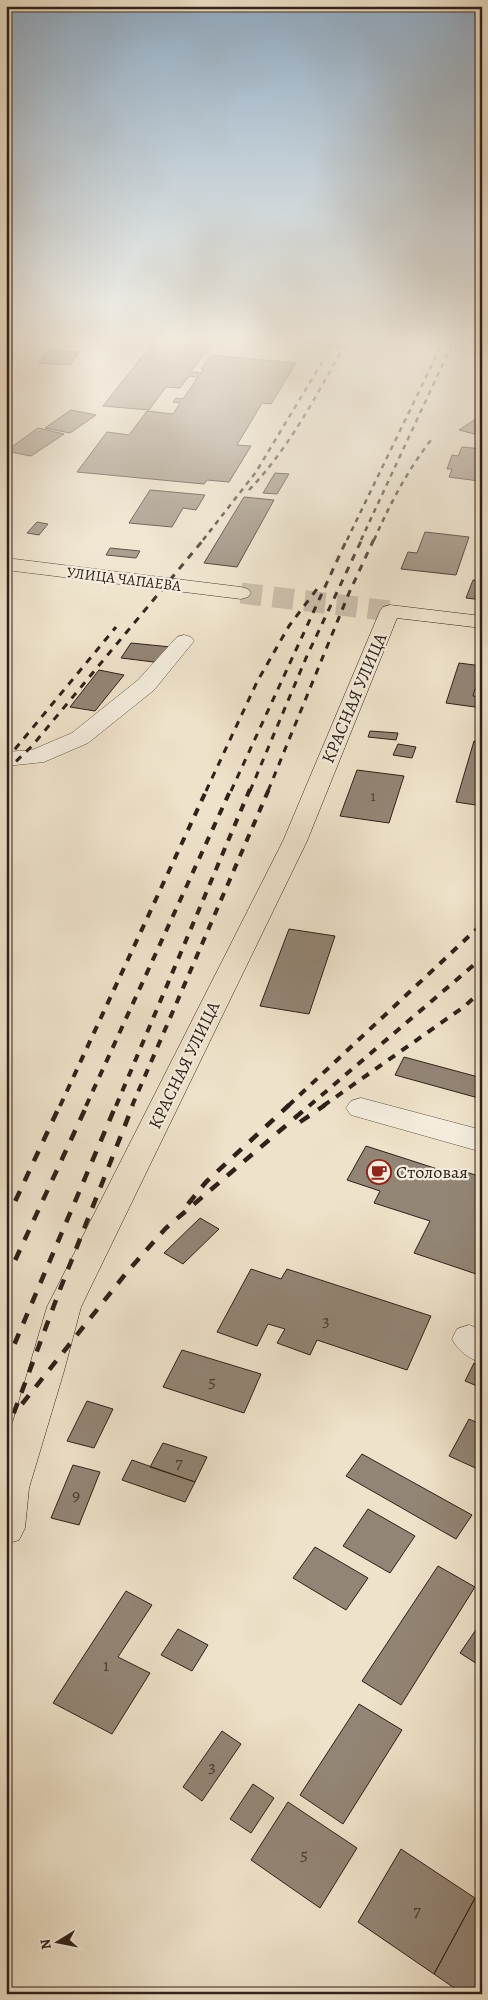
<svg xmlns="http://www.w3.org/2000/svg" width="488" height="2000" font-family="Alegreya,serif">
  <rect width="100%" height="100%" fill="#eee2ca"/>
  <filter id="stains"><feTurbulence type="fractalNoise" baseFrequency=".004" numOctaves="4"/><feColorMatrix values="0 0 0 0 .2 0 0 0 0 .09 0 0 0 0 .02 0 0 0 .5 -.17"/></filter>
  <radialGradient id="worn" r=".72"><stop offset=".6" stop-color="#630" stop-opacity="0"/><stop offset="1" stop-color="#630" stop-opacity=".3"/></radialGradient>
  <path fill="#938575" stroke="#312019" d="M 155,340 L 214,340 L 191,372 L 201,373 L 204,369 L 201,369 L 211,355 L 296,363 L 271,404 L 262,403 L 237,445 L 251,446 L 229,482 L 207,480 L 204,484 L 77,472 L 107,432 L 129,435 L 147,411 L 173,414 L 180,403 L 173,402 L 176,398 L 183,399 L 198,377 L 189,376 L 180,388 L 166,387 L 149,410 L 103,406 Z
    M 286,340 L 318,340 L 316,344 L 285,341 Z
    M 332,340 L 352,340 L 348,349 L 328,347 Z
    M 48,350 L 79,352 L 70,365 L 39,363 Z
    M 71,410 L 96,415 L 70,433 L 45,428 Z
    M 482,415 L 482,436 L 459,430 Z
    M 38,428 L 64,434 L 31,456 L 6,451 Z
    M 462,447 L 482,449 L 482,473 L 479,481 L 449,477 L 452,469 L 447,469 L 452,455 L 458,456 Z
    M 275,473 L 289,474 L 277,494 L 263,493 Z
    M 150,490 L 205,495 L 196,510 L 183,508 L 172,527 L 129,523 Z
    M 244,497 L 274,500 L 237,567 L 204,563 Z
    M 37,522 L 48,524 L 39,535 L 27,533 Z
    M 425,532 L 469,537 L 456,575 L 401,569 L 408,552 L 417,553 Z
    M 110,548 L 140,551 L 136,558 L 106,555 Z
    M 473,580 L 482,581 L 482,600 L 466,598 Z
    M 131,643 L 171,647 L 162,663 L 121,658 Z
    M 459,663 L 482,666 L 482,690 L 475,689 L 473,696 L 482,697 L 482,708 L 446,703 Z
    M 99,670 L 124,675 L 95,711 L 70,707 Z
    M 370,731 L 398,733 L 396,740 L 368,737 Z
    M 474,741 L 482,742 L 482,806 L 456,802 Z
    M 398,744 L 416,747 L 412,758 L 393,755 Z
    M 357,770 L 404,776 L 389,823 L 340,816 Z
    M 289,929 L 335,936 L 309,1014 L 260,1006 Z
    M 404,1057 L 482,1078 L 482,1099 L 395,1075 Z
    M 366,1146 L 453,1174 L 456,1169 L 482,1177 L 482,1276 L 414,1253 L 430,1221 L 374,1203 L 380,1191 L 347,1180 Z
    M 200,1218 L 219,1229 L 183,1264 L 164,1253 Z
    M 251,1269 L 281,1279 L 287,1269 L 431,1316 L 407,1370 L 317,1340 L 310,1355 L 277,1343 L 285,1329 L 268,1324 L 257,1346 L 217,1332 Z
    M 182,1350 L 261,1374 L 244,1413 L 163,1387 Z
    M 474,1363 L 482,1367 L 482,1388 L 465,1381 Z
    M 87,1401 L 113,1409 L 94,1448 L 67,1441 Z
    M 469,1419 L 482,1425 L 482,1471 L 449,1456 Z
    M 163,1443 L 207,1457 L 195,1482 L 150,1467 Z
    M 362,1454 L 472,1515 L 456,1539 L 346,1476 Z
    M 132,1460 L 195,1482 L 185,1502 L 122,1480 Z
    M 73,1465 L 100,1472 L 79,1525 L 51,1518 Z
    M 368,1509 L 415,1536 L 390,1573 L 343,1546 Z
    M 315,1547 L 368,1578 L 346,1610 L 293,1578 Z
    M 438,1566 L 475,1587 L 401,1705 L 362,1681 Z
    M 126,1591 L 152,1605 L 118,1657 L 150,1673 L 112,1734 L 53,1703 Z
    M 482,1621 L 482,1667 L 460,1653 Z
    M 178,1629 L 208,1645 L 192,1671 L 161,1655 Z
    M 359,1704 L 402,1730 L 343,1824 L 300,1795 Z
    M 222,1731 L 241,1744 L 202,1801 L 183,1787 Z
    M 253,1784 L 274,1798 L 251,1833 L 230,1819 Z
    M 288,1802 L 357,1848 L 320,1908 L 251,1860 Z
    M 401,1849 L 475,1898 L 434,1974 L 358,1922 Z
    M 475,1898 L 482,1903 L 482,1994 L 463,1994 L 434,1974 Z"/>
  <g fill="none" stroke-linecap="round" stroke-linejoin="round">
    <path stroke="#c8bba7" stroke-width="21" stroke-dasharray="21 11" stroke-linecap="butt" d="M 241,593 L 390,611"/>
    <defs>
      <path id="minor" d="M 184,635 L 191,637 L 194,641 L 154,690 L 88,743 L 44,762 L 6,766 L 6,752 L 32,750 L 72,733 L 138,680 L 177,637 Z
        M 361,1098 L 482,1130 L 482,1152 L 351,1115 L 346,1108 L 351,1101 Z
        M 469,1325 L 482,1330 L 482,1363 C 468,1358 459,1352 452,1339 L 457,1329 Z"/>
      <path id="major" d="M 6,558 L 241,587 L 248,589 L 251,593 L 248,597 L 241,599 L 6,570 Z
        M 390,605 L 482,616 L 482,628 L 397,618 L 307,841 L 81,1307 L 64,1371 L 29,1488 L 25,1528 L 19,1540 L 6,1544 L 6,1445 L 47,1307 L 283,841 L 380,611 L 383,607 Z"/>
    </defs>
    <use href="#minor" stroke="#605045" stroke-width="1"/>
    <use href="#major" stroke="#312019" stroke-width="1"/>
    <use href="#minor" fill="#f4ecdd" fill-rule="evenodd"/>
    <use href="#major" fill="#eee2ca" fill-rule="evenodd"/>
    <path stroke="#312019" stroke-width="2.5" stroke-dasharray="5 5" stroke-linecap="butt" d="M 249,490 C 289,448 315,398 343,348
      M 203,540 L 256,472 L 324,359
      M 347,540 L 444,340
      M 361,540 L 454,340
      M 374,540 C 390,504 407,471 431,440"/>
    <path stroke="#312019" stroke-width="3" stroke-dasharray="7 7" stroke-linecap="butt" d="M 6,760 L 116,627
      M 6,771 L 32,746 L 204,539
      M 206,791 L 257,682 L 289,626 L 320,585
      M 231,791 L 347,539
      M 250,791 L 306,658 L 362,539
      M 268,791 L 349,593 L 374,539"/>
    <path stroke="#312019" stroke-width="4" stroke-dasharray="8 8" stroke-linecap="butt" d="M 60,1106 L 207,789
      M 86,1106 L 231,789
      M 116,1106 L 250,789
      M 132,1106 L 269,789
      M 288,1106 L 482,924
      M 309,1106 L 482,958
      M 323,1106 L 465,1006 L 482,990"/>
    <path stroke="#312019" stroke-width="4.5" stroke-dasharray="11 11" stroke-linecap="butt" d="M 300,1122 L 325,1105
      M 188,1204 L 206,1182 L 289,1105
      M 6,1221 L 60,1105
      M 6,1280 L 87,1105
      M 6,1364 L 116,1105
      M 22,1404 L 127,1272 L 166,1228 L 310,1105
      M 6,1434 L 59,1292 L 133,1105"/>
  </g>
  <linearGradient id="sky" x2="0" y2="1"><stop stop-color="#91acc4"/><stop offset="0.55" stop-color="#f7f2e7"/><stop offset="1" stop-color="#f7f2e7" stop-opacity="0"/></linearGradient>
  <rect width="488" height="620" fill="url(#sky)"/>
  <defs>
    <symbol id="cafe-ring" viewBox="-11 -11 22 22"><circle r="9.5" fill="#f4ecdd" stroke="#8f2418" stroke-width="1.5"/><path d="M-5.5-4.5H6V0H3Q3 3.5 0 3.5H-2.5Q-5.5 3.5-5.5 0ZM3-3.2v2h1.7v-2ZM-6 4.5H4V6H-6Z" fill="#8f2418"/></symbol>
  </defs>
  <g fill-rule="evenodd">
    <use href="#cafe-ring" x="365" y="1158" width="28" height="28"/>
  </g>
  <g text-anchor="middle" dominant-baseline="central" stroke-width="4.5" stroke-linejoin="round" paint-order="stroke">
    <g font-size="15" fill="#312019" stroke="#f4ecdd">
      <text transform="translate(124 579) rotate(7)">УЛИЦА ЧАПАЕВА</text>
    </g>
    <g font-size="15" fill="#4a3930">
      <text x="373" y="796">1</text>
    </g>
    <g font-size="18" fill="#312019" stroke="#f4ecdd">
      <text transform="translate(354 698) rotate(-67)">КРАСНАЯ УЛИЦА</text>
      <text transform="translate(184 1065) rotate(-64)">КРАСНАЯ УЛИЦА</text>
    </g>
    <g font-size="18" fill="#312019" stroke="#f4ecdd" text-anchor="start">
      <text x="396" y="1172">Столовая</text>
    </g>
    <g font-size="18" fill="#4a3930">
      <text x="326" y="1320">3</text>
      <text x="212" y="1381">5</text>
      <text x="179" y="1462">7</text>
      <text x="76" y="1495">9</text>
      <text x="106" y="1665">1</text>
      <text x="212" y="1766">3</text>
      <text x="304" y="1854">5</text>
      <text x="417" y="1910">7</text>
    </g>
  </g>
  <rect width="488" height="2000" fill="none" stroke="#eee2ca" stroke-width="25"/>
  <rect x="8" y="8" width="473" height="1985" fill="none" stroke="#312019" stroke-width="2.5"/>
  <rect x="12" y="12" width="463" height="1975" fill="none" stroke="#312019"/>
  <g transform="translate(58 1942) rotate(260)" stroke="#f4ecdd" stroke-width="4" paint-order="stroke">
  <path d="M0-4L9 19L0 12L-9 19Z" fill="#312019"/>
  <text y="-8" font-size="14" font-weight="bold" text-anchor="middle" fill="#312019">N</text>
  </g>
  <rect width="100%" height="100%" filter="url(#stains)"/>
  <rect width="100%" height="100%" fill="url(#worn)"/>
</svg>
